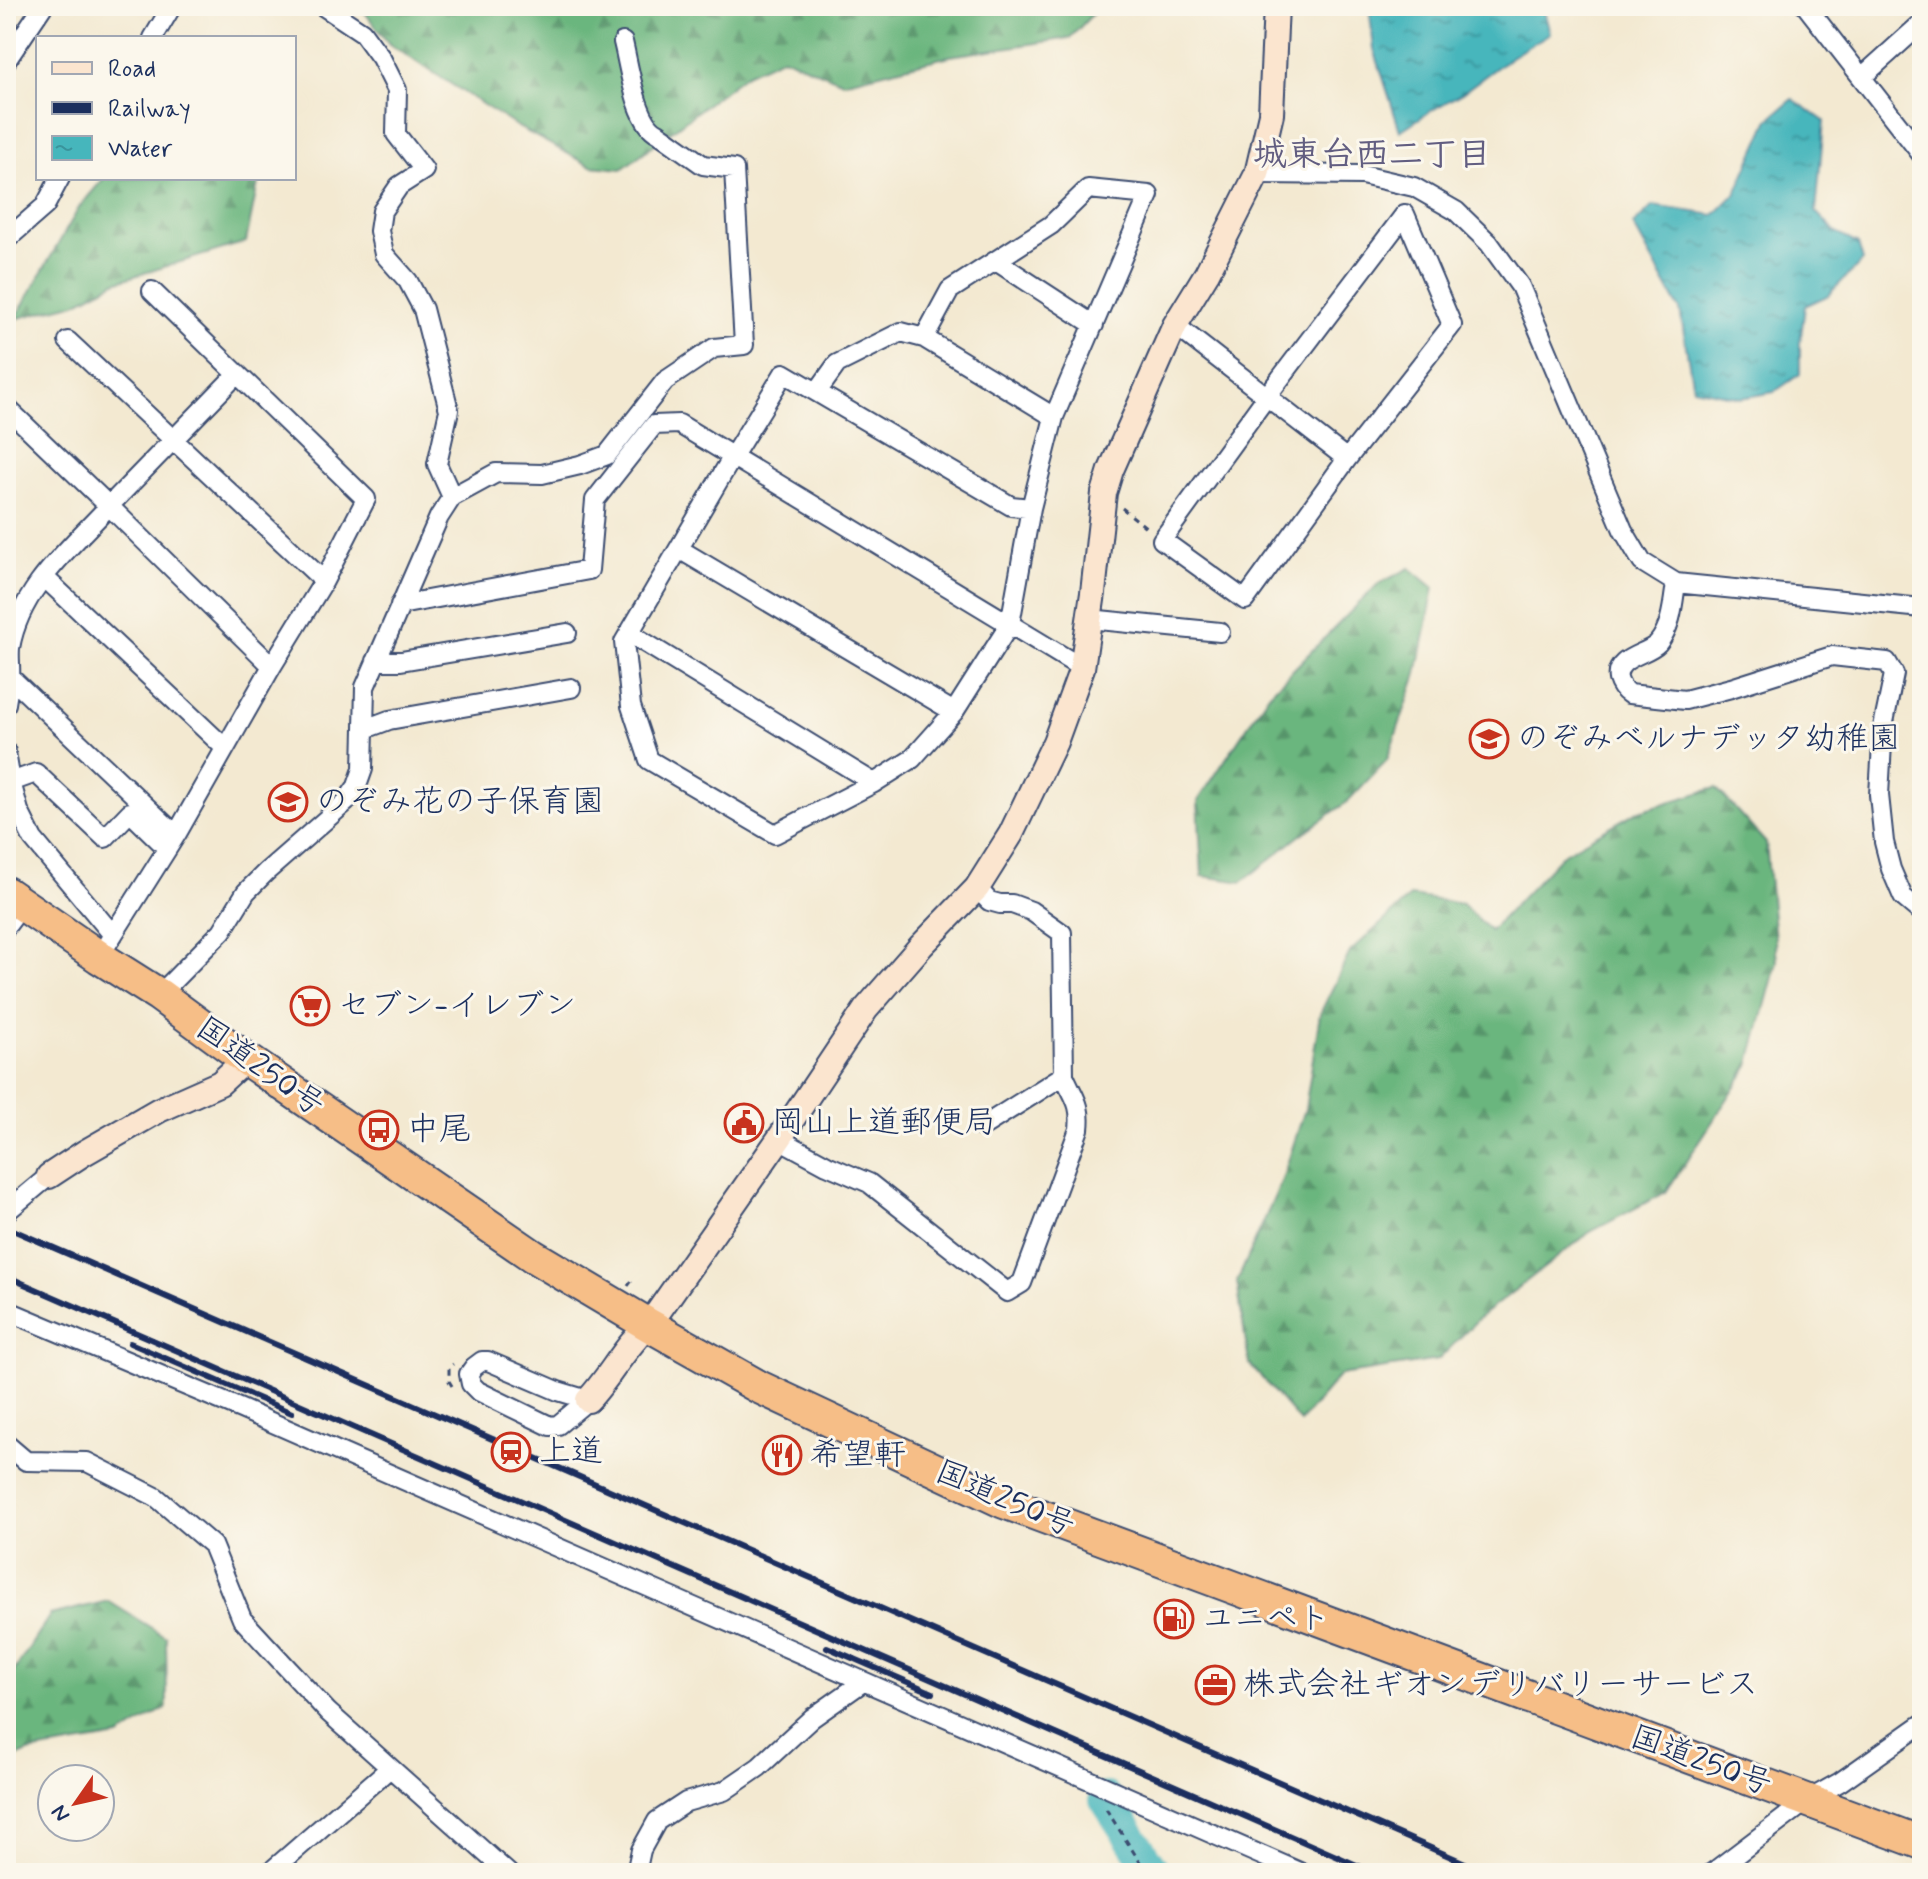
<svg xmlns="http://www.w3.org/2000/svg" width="1928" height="1879" font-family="Mynerve,'Klee One',sans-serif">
  <defs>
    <pattern id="forest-firs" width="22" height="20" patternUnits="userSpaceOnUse" patternTransform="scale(2)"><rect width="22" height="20" fill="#6ab67e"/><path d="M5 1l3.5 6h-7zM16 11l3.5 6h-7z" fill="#56946a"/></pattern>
    <pattern id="water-ripples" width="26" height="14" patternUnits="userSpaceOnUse" patternTransform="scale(2)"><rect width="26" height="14" fill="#46b6bc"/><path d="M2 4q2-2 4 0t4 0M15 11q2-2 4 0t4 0" fill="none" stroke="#3a949c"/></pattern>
  </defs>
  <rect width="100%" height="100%" fill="#fbf7ec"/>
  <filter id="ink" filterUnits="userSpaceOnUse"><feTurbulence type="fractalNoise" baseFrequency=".0125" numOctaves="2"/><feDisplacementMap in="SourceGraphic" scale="16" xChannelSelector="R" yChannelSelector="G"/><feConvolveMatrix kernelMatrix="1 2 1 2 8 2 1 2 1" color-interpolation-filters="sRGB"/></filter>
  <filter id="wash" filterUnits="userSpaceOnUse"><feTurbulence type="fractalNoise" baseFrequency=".006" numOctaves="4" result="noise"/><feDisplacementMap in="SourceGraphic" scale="32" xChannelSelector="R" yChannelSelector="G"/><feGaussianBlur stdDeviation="1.8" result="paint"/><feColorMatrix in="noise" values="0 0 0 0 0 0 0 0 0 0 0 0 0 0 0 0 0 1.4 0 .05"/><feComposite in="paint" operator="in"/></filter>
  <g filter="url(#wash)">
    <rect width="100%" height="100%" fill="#f3e9d1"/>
    <path fill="url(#forest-firs)" stroke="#42726e" stroke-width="2" d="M 360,6 L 1100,6 L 1070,38 L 950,56 L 843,82 L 783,57 L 746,74 L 622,169 L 591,166 L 516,126 L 389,44 Z
      M 104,178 L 259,178 L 246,242 L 115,282 L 76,303 L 15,319 L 80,206 Z
      M 1410,568 L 1434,588 L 1417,674 L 1387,760 L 1347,802 L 1298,837 L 1242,882 L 1202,876 L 1198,801 L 1269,694 L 1378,584 Z
      M 1716,788 L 1766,843 L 1777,962 L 1749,1066 L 1666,1192 L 1590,1232 L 1479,1318 L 1438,1360 L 1340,1375 L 1300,1422 L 1249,1363 L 1237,1282 L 1282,1180 L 1305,1109 L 1320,1014 L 1350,952 L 1411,896 L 1462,904 L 1490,931 L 1564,853 L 1636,812 Z
      M 108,1601 L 166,1637 L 167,1707 L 119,1737 L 28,1752 L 6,1762 L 6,1684 L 50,1615 Z"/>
    <path fill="url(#water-ripples)" stroke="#30728d" stroke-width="2" d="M 1369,6 L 1540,6 L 1544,11 L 1550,33 L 1511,57 L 1462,93 L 1429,112 L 1400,131 L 1374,49 Z
      M 1793,99 L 1824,121 L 1816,212 L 1836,233 L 1858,244 L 1863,261 L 1827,296 L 1805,306 L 1800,343 L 1800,374 L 1774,392 L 1741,398 L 1693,388 L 1680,310 L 1633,225 L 1653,206 L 1714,215 L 1736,193 L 1769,119 Z"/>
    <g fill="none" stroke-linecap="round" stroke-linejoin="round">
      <path stroke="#46b6bc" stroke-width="34" d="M 1106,1799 L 1154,1873"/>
    </g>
  </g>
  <g filter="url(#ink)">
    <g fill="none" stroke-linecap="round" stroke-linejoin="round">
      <defs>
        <path id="lane" d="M 6,934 L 24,910"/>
        <path id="street" d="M 323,6 L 362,32 L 381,58 L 397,90 L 396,134 L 424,170 L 399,186 L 382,211 L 379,231 L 384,254 L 408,281 L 423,309 L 449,410 L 437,464 L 452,497
          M 1806,6 L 1922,155
          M 153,38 L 172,6
          M 6,61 L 43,6
          M 1862,77 L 1922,23
          M 1257,174 L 1362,175 L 1414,187 L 1456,211 L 1489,243 L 1520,286 L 1623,530 L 1642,562 L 1676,583 L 1922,608
          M 1405,214 L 1452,325 L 1347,459 L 1245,600 L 1162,540 L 1267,396 Z
          M 6,240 L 45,206 L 60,178
          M 996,261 L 1094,325
          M 1175,325 L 1347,459
          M 924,338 L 1054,417
          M 68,341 L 324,581
          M 237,374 L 109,506 L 272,666
          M 817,392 L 837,364 L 901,332 L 924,338 L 950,290 L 1051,225 L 1088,189 L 1149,195 L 1054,417 L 1031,508 L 1010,624 L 954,712 L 912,759 L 874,783 L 775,834 L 649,760 L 631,706 L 624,642 L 733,456 L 784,373 L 1011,506 L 1031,508
          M 6,407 L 109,506 C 70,548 20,589 10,648 C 9,658 11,669 10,679 C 9,687 7,696 6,704
          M 679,549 L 954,712
          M 44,577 L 225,748
          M 1676,583 C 1673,603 1672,626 1658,643 C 1647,655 1614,657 1618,679 C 1620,686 1623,690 1629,694 L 1685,700 L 1731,688 L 1832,656 L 1887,662 L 1894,674 L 1883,727 L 1879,795 L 1884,842 L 1891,869 L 1903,897 L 1922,913
          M 400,605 L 589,570 L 595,500 L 654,425 L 679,424 L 1082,668
          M 1089,619 L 1220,632
          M 629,633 L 874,783
          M 376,661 L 401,661 L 567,633
          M 10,677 L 176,835
          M 365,729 L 389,720 L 571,688
          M 6,752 L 11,782 L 19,811 L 33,839 L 113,935
          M 11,782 L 36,773 L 105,838 L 130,812 L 167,848
          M 99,957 L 176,835 L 272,666 L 324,581 L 366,499 L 152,291
          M 159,995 L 222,931 L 246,892 L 266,872 L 346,802 L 357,786 L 363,769 L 365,687 L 439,517 L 452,497 L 496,473 L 542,474 L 580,465 L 607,455 L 665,381 L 714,348 L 744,345 L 734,169 L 703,165 L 658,133 C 636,123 629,65 623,42
          M 982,1127 L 1064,1075
          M 779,1139 L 827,1165 L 869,1183 L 1007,1292 L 1022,1283 L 1079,1129 C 1082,1103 1073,1097 1064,1075 L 1062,933 L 1031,911 L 1012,904 L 1000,904 L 989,901 L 977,888
          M 6,1212 L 49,1176
          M 6,1310 L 241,1409 L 1302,1873
          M 482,1361 L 488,1361 L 558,1391 L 588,1400 L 558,1425 L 550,1426 L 478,1391 L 471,1384 L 469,1374 L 474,1367 Z
          M 6,1444 L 26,1461 L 87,1462 L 156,1497 L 212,1545 L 242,1619 L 328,1712 L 508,1873
          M 269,1873 L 390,1768
          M 636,1873 L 641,1850 L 657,1821 L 686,1802 L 724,1791 L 759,1767 L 812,1718 L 863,1682
          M 1712,1873 L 1808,1800 L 1840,1782 L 1922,1724"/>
        <path id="secondary" d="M 49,1176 L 84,1153 L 159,1110 L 220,1083 L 246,1059
          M 588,1400 C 610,1377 624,1347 649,1325 L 779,1139 L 866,1009 L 921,946 L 977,888 L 1011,834 L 1055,742 L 1082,668 L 1093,593 L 1104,493 L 1111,470 L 1175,325 L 1207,273 L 1257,174 L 1271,114 L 1276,6"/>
        <path id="highway" d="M 6,893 L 99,957 L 159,995 L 246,1059 L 533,1256 L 649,1325 L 759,1387 L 1004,1502 L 1922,1843"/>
      </defs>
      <use href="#lane" stroke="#3b4b6f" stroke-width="13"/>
      <use href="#street" stroke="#3b4b6f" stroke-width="22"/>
      <use href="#secondary" stroke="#3b4b6f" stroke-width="28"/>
      <use href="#highway" stroke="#3b4b6f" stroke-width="36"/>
      <path stroke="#3b4b6f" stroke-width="3" stroke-dasharray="6 6" stroke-linecap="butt" d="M 1122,508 L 1147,528
        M 628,1286 L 633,1279
        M 452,1386 L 449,1381 L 449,1367 L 453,1364
        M 1106,1809 L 1147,1873"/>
      <use href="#lane" stroke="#fff" stroke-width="9"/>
      <use href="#street" stroke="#fff" stroke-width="18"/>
      <use href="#secondary" stroke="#fbe5cf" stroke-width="24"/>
      <use href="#highway" stroke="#f6be87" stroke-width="32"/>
      <path stroke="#1b2f5e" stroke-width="6" d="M 6,1227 L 1488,1873
        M 6,1276 L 1375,1873
        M 130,1343 L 292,1413
        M 827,1647 L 933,1693"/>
    </g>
  </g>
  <defs>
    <symbol id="school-ring" viewBox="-11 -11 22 22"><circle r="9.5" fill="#fbf7ec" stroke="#c8321e" stroke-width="1.5"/><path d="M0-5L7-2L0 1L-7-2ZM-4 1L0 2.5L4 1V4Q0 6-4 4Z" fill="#c8321e"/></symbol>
    <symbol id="supermarket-ring" viewBox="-11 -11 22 22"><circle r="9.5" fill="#fbf7ec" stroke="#c8321e" stroke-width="1.5"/><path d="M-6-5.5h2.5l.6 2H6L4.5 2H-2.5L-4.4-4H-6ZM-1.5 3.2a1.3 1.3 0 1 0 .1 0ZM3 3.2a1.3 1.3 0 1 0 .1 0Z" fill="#c8321e"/></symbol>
    <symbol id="civic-ring" viewBox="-11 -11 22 22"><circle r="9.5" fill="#fbf7ec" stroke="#c8321e" stroke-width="1.5"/><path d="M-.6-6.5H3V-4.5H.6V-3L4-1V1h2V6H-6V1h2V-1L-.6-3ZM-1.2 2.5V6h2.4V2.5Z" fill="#c8321e"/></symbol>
    <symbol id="bus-ring" viewBox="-11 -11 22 22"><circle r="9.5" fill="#fbf7ec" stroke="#c8321e" stroke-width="1.5"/><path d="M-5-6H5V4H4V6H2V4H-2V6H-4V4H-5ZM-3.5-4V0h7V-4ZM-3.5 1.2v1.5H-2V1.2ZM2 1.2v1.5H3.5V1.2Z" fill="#c8321e"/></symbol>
    <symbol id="station-ring" viewBox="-11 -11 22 22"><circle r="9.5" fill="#fbf7ec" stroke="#c8321e" stroke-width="1.5"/><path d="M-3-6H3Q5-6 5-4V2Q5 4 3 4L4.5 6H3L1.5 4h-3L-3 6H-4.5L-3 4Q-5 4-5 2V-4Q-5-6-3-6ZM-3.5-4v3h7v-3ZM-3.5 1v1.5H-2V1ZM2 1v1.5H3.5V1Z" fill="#c8321e"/></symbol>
    <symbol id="restaurant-ring" viewBox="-11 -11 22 22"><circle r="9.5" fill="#fbf7ec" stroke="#c8321e" stroke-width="1.5"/><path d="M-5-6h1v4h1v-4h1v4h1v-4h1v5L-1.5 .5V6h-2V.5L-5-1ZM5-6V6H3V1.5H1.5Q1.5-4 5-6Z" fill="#c8321e"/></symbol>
    <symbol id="fuel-ring" viewBox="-11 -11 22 22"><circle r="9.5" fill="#fbf7ec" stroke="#c8321e" stroke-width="1.5"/><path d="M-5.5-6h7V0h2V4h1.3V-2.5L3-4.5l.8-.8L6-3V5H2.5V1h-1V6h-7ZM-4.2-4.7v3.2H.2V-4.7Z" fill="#c8321e"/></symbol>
    <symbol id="office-ring" viewBox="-11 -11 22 22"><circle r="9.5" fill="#fbf7ec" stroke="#c8321e" stroke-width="1.5"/><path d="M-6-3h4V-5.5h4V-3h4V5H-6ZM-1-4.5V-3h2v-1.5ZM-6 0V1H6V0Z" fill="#c8321e"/></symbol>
  </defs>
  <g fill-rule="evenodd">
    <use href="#school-ring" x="1467" y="717" width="44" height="44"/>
    <use href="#school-ring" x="266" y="780" width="44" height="44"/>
    <use href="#supermarket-ring" x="288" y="984" width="44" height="44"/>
    <use href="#civic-ring" x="722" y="1101" width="44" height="44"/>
    <use href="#bus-ring" x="357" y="1108" width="44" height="44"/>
    <use href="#station-ring" x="489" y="1430" width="44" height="44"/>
    <use href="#restaurant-ring" x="760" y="1433" width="44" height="44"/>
    <use href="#fuel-ring" x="1152" y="1597" width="44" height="44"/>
    <use href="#office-ring" x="1193" y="1663" width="44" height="44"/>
  </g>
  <g text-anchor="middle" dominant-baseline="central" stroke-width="6" stroke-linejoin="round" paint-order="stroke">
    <g font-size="32" fill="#1b2f5e" stroke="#fbf7ec" text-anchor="start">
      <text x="1517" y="739">のぞみベルナデッタ幼稚園</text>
      <text x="316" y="802">のぞみ花の子保育園</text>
      <text x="338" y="1006">セブン-イレブン</text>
      <text x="772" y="1123">岡山上道郵便局</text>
      <text x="407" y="1130">中尾</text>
      <text x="539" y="1452">上道</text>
      <text x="810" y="1455">希望軒</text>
      <text x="1202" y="1619">ユニペト</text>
      <text x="1243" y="1685">株式会社ギオンデリバリーサービス</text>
    </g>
    <g font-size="32" fill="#1b2f5e" stroke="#fbf7ec">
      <text transform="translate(260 1067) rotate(35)">国道250号</text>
      <text transform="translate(1005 1499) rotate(23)">国道250号</text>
      <text transform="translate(1701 1761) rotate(20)">国道250号</text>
    </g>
    <g font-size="34" font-weight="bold" fill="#625e81" stroke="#fbf7ec">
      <text x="1372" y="155">城東台西二丁目</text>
    </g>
  </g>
  <rect width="1928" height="1879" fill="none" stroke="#fbf7ec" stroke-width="32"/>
  <rect x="36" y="36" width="260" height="144" fill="#fbf7ec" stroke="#a1a7b3" stroke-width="2"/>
  <rect x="52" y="62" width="40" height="12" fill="#fbe5cf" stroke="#a1a7b3" stroke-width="2"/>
  <text x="108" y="76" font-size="24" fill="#1b2f5e">Road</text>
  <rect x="52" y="102" width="40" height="12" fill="#1b2f5e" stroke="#a1a7b3" stroke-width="2"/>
  <text x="108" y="116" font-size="24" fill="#1b2f5e">Railway</text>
  <rect x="52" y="136" width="40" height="24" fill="url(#water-ripples)" stroke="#a1a7b3" stroke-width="2"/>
  <text x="108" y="156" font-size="24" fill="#1b2f5e">Water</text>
  <g transform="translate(76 1803) rotate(236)"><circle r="38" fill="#fbf7ec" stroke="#a1a7b3" stroke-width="2"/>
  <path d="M0-6L14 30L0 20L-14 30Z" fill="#c8321e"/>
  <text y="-12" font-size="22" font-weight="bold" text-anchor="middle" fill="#1b2f5e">N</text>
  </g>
</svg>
